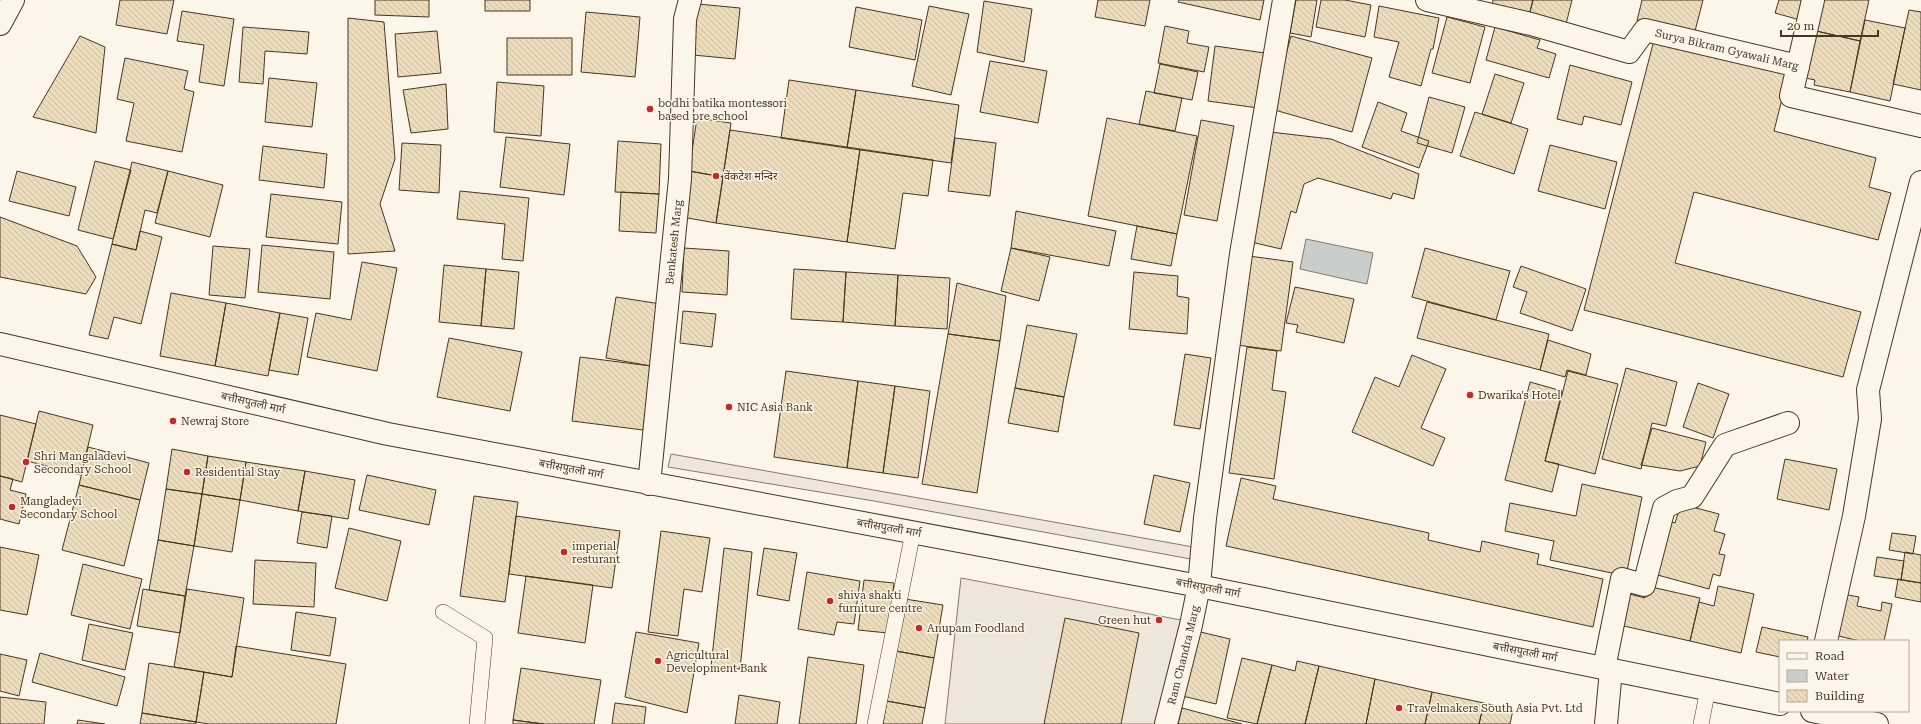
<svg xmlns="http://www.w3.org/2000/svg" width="1921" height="724" font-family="'Roboto Serif','Noto Sans Devanagari',serif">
  <defs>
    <pattern id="building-back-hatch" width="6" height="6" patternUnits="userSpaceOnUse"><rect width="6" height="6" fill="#ecdcbc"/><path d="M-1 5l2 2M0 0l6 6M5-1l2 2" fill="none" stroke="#ccbda1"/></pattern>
  </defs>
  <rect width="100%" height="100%" fill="#fbf6e9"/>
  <path fill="#ede7d9" stroke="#887966" d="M 671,454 L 1076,526 L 1210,550 L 1207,562 L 874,501 L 668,467 Z
    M 961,578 L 1186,621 L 1159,724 L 945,724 Z"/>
  <path fill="#c9cecd" stroke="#887966" d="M 1306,239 L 1373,253 L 1367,284 L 1300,269 Z"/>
  <path fill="url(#building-back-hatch)" stroke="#4a3520" d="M 120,0 L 174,0 L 167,34 L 116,25 Z
    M 375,0 L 429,0 L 429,17 L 375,15 Z
    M 485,0 L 530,0 L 530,11 L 485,11 Z
    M 1098,0 L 1150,0 L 1145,26 L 1095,17 Z
    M 1179,0 L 1264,0 L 1260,20 L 1178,2 Z
    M 1296,0 L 1317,0 L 1311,37 L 1290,33 Z
    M 1321,0 L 1345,0 L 1371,5 L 1365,37 L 1316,27 Z
    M 1493,0 L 1533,0 L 1529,16 L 1492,7 Z
    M 1533,0 L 1572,0 L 1566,24 L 1529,15 Z
    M 1642,0 L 1703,0 L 1694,35 L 1637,21 Z
    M 1779,0 L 1806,0 L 1800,20 L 1775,13 Z
    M 1812,0 L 1869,0 L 1860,41 L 1812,30 Z
    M 984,1 L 1032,9 L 1024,62 L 977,52 Z
    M 698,4 L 740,8 L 735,59 L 693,55 Z
    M 929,6 L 969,14 L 951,95 L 912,86 Z
    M 1379,6 L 1439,18 L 1433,49 L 1431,49 L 1421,86 L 1389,77 L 1399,42 L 1374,37 Z
    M 856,7 L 922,20 L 915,60 L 849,47 Z
    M 1909,10 L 1921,12 L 1921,90 L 1893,84 Z
    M 182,11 L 234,19 L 224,86 L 199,82 L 204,45 L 177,41 Z
    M 586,12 L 640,17 L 635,77 L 581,72 Z
    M 1447,17 L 1485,27 L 1470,83 L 1432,73 Z
    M 348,18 L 384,22 L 395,159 L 380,204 L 395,251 L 348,254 Z
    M 1865,20 L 1905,28 L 1890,101 L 1850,92 Z
    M 1165,26 L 1189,31 L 1187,43 L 1209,47 L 1204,72 L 1158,63 Z
    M 243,27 L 309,32 L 307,54 L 265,51 L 263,84 L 239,82 Z
    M 1495,27 L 1540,40 L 1537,48 L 1556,54 L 1549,78 L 1486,60 Z
    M 1812,30 L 1860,41 L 1850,92 L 1814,85 L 1815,80 L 1801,77 Z
    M 437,31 L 441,73 L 398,77 L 395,34 Z
    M 80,36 L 105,47 L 96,133 L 33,117 Z
    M 1291,36 L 1372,58 L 1352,132 L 1271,109 Z
    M 507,38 L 572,38 L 572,75 L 507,75 Z
    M 1654,40 L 1788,75 L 1774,131 L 1876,158 L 1869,187 L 1891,193 L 1878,240 L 1694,192 L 1675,263 L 1861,312 L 1843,377 L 1584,310 Z
    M 1215,46 L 1265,53 L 1258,108 L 1208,101 Z
    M 125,58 L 188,71 L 184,89 L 194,92 L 182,152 L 126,141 L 134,103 L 117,99 Z
    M 990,61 L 1047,71 L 1038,123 L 980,112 Z
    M 1160,64 L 1198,72 L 1192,100 L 1154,93 Z
    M 1570,65 L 1632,82 L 1621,125 L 1584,116 L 1582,125 L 1557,119 Z
    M 1495,74 L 1524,83 L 1511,123 L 1482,114 Z
    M 269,78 L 317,83 L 312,127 L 265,122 Z
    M 789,80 L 856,90 L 847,148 L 781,138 Z
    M 497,82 L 544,86 L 541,136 L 494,132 Z
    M 446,84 L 448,129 L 411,133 L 403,90 Z
    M 856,90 L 959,105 L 951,163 L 847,148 Z
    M 1146,91 L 1182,98 L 1175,131 L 1139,124 Z
    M 1429,97 L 1465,107 L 1452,153 L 1417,143 Z
    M 1378,102 L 1407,113 L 1401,131 L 1429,141 L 1419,168 L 1362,147 Z
    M 1475,112 L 1528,129 L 1514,174 L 1460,156 Z
    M 697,118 L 731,123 L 723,177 L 689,171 Z
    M 1107,118 L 1197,136 L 1177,234 L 1088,216 Z
    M 1201,120 L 1234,126 L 1217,221 L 1184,215 Z
    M 730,130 L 860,149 L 847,242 L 716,223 Z
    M 1270,132 L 1331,139 L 1419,174 L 1414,199 L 1393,193 L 1391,199 L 1318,178 L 1304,184 L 1296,213 L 1291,211 L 1281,249 L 1251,242 Z
    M 506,137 L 570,144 L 564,195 L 500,187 Z
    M 955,138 L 996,143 L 990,196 L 948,191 Z
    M 618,141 L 661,144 L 659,194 L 615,192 Z
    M 402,143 L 441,145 L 439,193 L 399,190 Z
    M 1550,145 L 1617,162 L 1605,209 L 1538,191 Z
    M 263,146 L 327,154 L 324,188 L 259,180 Z
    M 860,149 L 933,160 L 928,196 L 903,193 L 895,249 L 847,242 Z
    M 95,161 L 131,170 L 113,239 L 78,230 Z
    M 132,162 L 168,171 L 157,213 L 145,210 L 136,250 L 112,244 Z
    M 17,171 L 76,187 L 69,216 L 9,201 Z
    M 168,171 L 223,185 L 210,237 L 155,223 Z
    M 689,171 L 723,177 L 716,223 L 682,217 Z
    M 460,191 L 529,198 L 523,261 L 502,259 L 505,224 L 457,219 Z
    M 621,192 L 659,194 L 656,233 L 619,231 Z
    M 271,194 L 342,202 L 338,244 L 266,237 Z
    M 1016,211 L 1116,231 L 1109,266 L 1011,248 Z
    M 0,217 L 77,246 L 96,277 L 86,294 L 0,277 Z
    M 1137,226 L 1177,234 L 1171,266 L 1131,259 Z
    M 140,231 L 162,237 L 141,324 L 114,317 L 108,339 L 89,335 L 112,244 L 136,250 Z
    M 262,245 L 334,252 L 330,299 L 258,292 Z
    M 213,246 L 250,249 L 245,298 L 209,295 Z
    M 684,248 L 729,251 L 727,295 L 682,292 Z
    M 1011,248 L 1050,257 L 1039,301 L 1001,291 Z
    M 1425,248 L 1510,271 L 1496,320 L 1412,297 Z
    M 1249,256 L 1293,262 L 1281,351 L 1237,345 Z
    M 362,262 L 397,268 L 377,371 L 307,357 L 316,313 L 351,320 Z
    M 444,265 L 486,269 L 481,326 L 439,322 Z
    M 1521,266 L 1586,289 L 1572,331 L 1520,313 L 1527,292 L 1513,287 Z
    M 486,269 L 519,272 L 514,329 L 481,326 Z
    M 794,269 L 846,272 L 843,322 L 791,319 Z
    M 846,272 L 898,275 L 895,326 L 843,322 Z
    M 1134,272 L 1178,276 L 1177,296 L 1189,298 L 1187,334 L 1129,329 Z
    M 898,275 L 950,278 L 947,329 L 895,326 Z
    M 957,283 L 1006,296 L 1000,341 L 948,334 Z
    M 1295,287 L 1354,299 L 1344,343 L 1296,332 L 1298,325 L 1286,323 Z
    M 171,293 L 226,303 L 215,366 L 160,356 Z
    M 616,297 L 661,304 L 651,366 L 606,358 Z
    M 1427,302 L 1549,334 L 1540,370 L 1417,338 Z
    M 226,303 L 280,313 L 268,376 L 215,366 Z
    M 683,311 L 716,314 L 712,347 L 680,343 Z
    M 280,313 L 308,318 L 298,375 L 269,370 Z
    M 1027,325 L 1077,334 L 1064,397 L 1015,388 Z
    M 948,334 L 1000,341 L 977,493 L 922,484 Z
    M 449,338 L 522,352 L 510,411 L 437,397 Z
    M 1548,340 L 1591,354 L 1586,375 L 1567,370 L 1565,377 L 1540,370 Z
    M 1247,347 L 1277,351 L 1272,390 L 1286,392 L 1274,479 L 1229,473 Z
    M 1185,354 L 1211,358 L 1200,429 L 1174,425 Z
    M 1412,355 L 1446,369 L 1421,428 L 1445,438 L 1433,466 L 1352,432 L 1375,377 L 1399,387 Z
    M 580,357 L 651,366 L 643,430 L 572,421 Z
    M 1626,368 L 1677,382 L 1666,426 L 1652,423 L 1641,469 L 1602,459 Z
    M 786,371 L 858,381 L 847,468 L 774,457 Z
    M 1568,371 L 1618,384 L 1595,474 L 1545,461 Z
    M 858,381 L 895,386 L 883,473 L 847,468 Z
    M 1530,382 L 1562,391 L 1545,461 L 1559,464 L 1552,492 L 1505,480 Z
    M 1698,383 L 1729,394 L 1713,438 L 1683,427 Z
    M 895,386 L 930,391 L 918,478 L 883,473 Z
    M 1015,388 L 1064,397 L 1058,432 L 1008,423 Z
    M 39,411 L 93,425 L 81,475 L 27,461 Z
    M 0,415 L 36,424 L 22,482 L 0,476 Z
    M 1652,428 L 1706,442 L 1700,466 L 1680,471 L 1641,465 Z
    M 88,447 L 149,463 L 140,500 L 79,485 Z
    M 172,449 L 208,456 L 202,494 L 166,489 Z
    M 208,456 L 246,462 L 240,500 L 202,494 Z
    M 1785,459 L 1837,469 L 1829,510 L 1777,499 Z
    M 246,462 L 305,471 L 298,511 L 240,500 Z
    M 305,471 L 355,480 L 348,519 L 298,511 Z
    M 367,475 L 436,490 L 429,525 L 359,510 Z
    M 1154,475 L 1190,483 L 1180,532 L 1144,524 Z
    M 0,476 L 13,479 L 10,490 L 26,494 L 19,524 L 0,519 Z
    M 1241,478 L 1276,486 L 1273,499 L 1429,533 L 1428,540 L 1480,552 L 1482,541 L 1539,554 L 1537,564 L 1603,579 L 1593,627 L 1226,546 Z
    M 1582,484 L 1642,497 L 1626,576 L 1550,560 L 1554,541 L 1505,531 L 1510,503 L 1576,516 Z
    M 79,485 L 140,500 L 124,566 L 62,550 Z
    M 166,489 L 202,494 L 194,546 L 158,540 Z
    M 202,494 L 240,500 L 232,552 L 194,546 Z
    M 474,496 L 518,502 L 505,602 L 460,596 Z
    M 1681,504 L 1719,514 L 1714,531 L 1725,534 L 1719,554 L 1725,555 L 1720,576 L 1713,574 L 1709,589 L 1654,574 L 1669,521 L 1675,523 Z
    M 302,512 L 332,516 L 327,548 L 297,543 Z
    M 516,516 L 620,531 L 612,588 L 509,574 Z
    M 349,528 L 401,541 L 387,601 L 335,588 Z
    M 661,531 L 710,538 L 702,592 L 684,589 L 678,636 L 648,632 Z
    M 1892,533 L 1916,536 L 1913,554 L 1889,550 Z
    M 158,540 L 194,546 L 185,596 L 149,590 Z
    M 0,547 L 39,555 L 27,615 L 0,610 Z
    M 724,548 L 752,552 L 740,669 L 711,666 Z
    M 764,548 L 797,553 L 789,601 L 757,595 Z
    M 1905,552 L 1921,555 L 1921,583 L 1901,580 Z
    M 1877,557 L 1904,561 L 1901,580 L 1874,576 Z
    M 255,560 L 316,563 L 314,607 L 253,604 Z
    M 83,564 L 142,579 L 130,629 L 71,615 Z
    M 807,572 L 860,581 L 854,624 L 837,622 L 834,635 L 798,629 Z
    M 526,576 L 593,585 L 585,643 L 518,633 Z
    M 1898,579 L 1921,583 L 1921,602 L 1895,597 Z
    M 864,580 L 894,583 L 888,633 L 858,630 Z
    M 1647,586 L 1700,598 L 1690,641 L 1615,624 L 1622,592 L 1645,598 Z
    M 1718,586 L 1754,594 L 1741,653 L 1690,641 L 1699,602 L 1714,606 Z
    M 143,589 L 185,596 L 180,633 L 137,626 Z
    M 187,589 L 244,598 L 232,677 L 174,667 Z
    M 1843,594 L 1859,597 L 1857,606 L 1881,611 L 1882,602 L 1892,604 L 1884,641 L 1860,641 L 1834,635 Z
    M 905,599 L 943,605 L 934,658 L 896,651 Z
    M 296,612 L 336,618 L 330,656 L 291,650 Z
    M 1065,618 L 1139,633 L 1121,724 L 1044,724 Z
    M 89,624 L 133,633 L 125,670 L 82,660 Z
    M 1762,627 L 1808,637 L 1807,641 L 1780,641 L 1780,657 L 1756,652 Z
    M 1192,630 L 1230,639 L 1216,704 L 1178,695 Z
    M 636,632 L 699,643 L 687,713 L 625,697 Z
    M 236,646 L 346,664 L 336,724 L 209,724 L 196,722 L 204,672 L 232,677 Z
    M 896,651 L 934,658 L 925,708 L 887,701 Z
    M 40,653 L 125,677 L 117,706 L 32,682 Z
    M 0,654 L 27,660 L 19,696 L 0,691 Z
    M 808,657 L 864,665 L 856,724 L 799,724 Z
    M 1242,658 L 1272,665 L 1257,724 L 1227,718 Z
    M 1297,661 L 1319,666 L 1305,724 L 1257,724 L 1272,665 L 1295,671 Z
    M 149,663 L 204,672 L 196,722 L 142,713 Z
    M 1319,666 L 1375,679 L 1366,724 L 1305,724 Z
    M 521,668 L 601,680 L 594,724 L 544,724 L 513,720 Z
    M 1375,679 L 1432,692 L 1425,724 L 1366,724 Z
    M 1432,692 L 1484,703 L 1479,724 L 1425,724 Z
    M 739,695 L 780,702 L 777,724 L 735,724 Z
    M 0,697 L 46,702 L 44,724 L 0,724 Z
    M 887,701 L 925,708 L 922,724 L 883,724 Z
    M 615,703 L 646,707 L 644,724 L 612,724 Z
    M 1484,703 L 1513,710 L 1510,724 L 1479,724 Z
    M 1182,708 L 1242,724 L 1178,724 Z
    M 142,713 L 196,722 L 196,724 L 140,724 Z
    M 78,720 L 105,724 L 77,724 Z
    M 513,720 L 544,724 L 513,724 Z"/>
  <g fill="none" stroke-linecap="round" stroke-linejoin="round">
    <defs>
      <path id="service" d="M 443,612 L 485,638 L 477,724
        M 875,724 L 913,532
        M 1701,724 L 1708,689"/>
      <g id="minor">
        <path id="s1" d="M 1427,0 L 1531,24 L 1629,52 L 1645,30 L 1798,66 L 1791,96 L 1921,126"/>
        <path d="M 1798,66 L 1813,0"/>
        <path id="s2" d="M 649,484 L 680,179 L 685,19 L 690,0"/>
        <path d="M 1826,641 L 1854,516 L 1870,419 L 1868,390 L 1921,182"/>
        <path d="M 1604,668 L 1622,579 L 1644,585 L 1664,508 L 1677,501 L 1692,497 L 1725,445 L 1788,423"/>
        <path id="s3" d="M 1166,724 L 1191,625 L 1199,586 L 1205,518 L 1241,254 L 1284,0"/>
        <path d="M 1606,724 L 1611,670"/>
      </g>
      <path id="secondary" d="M 0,344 L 388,434 L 1199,586 L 1780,704
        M 1812,711 L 1877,724"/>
      <path id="trunk" d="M 0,24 L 13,0"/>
    </defs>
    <use href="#service" stroke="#4a3520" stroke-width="16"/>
    <use href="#minor" stroke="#4a3520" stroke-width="24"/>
    <use href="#secondary" stroke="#4a3520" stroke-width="24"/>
    <use href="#trunk" stroke="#4a3520" stroke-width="24"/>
    <use href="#service" stroke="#fbf6e9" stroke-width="15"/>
    <use href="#minor" stroke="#fbf6e9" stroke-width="22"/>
    <use href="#secondary" stroke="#fbf6e9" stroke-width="22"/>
    <use href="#trunk" stroke="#fbf6e9" stroke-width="22"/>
  </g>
  <g fill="#c62828" stroke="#fbf6e9" stroke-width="1.5">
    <circle cx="650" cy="109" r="4"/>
    <circle cx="716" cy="176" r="4"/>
    <circle cx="1470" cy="395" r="4"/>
    <circle cx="729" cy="407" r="4"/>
    <circle cx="173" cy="421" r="4"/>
    <circle cx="26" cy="462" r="4"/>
    <circle cx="187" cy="472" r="4"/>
    <circle cx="12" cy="507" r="4"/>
    <circle cx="564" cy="552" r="4"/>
    <circle cx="830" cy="601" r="4"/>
    <circle cx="1159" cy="620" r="4"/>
    <circle cx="919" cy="628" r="4"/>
    <circle cx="658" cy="661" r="4"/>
    <circle cx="1399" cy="708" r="4"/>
  </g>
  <g text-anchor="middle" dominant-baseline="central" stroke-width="3" stroke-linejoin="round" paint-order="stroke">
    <g font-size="11" fill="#4a3520" stroke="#fbf6e9">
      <text stroke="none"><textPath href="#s1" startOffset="320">Surya Bikram Gyawali Marg</textPath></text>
      <text stroke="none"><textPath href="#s2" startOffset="243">Benkatesh Marg</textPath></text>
      <text transform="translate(253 403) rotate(13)">बत्तीसपुतली मार्ग</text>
      <text transform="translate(571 469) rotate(11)">बत्तीसपुतली मार्ग</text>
      <text transform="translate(889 528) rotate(10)">बत्तीसपुतली मार्ग</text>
      <text transform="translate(1208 588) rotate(11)">बत्तीसपुतली मार्ग</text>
      <text transform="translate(1525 652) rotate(11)">बत्तीसपुतली मार्ग</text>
      <text stroke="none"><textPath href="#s3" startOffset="71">Ram Chandra Marg</textPath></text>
    </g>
    <g font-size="11" fill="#4a3520" stroke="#fbf6e9" text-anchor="start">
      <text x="658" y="103">bodhi batika montessori<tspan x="658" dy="13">based pre school</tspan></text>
      <text x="724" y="176">वेंकटेश मन्दिर</text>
      <text x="1478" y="395">Dwarika's Hotel</text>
      <text x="737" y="407">NIC Asia Bank</text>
      <text x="181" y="421">Newraj Store</text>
      <text x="34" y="456">Shri Mangaladevi<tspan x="34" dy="13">Secondary School</tspan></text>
      <text x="195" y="472">Residential Stay</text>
      <text x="20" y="501">Mangladevi<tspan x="20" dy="13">Secondary School</tspan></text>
      <text x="572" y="546">imperial<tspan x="572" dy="13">resturant</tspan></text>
      <text x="838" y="595">shiva shakti<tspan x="838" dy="13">furniture centre</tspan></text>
      <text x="1151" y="620" text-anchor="end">Green hut</text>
      <text x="927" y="628">Anupam Foodland</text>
      <text x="666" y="655">Agricultural<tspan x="666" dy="13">Development Bank</tspan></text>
      <text x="1407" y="708">Travelmakers South Asia Pvt. Ltd</text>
    </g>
  </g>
  <rect x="1779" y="640" width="130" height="72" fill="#fbf6e9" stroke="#b4a999"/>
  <rect x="1787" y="653" width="20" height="6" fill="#fbf6e9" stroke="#b4a999"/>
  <text x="1815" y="660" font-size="12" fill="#4a3520">Road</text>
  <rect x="1787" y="670" width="20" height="12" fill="#c9cecd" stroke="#b4a999"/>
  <text x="1815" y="680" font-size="12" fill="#4a3520">Water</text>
  <rect x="1787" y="690" width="20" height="12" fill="url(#building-back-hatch)" stroke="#b4a999"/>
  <text x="1815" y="700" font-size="12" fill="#4a3520">Building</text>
  <path d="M1781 30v6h97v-6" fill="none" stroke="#4a3520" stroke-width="2"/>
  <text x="1787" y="30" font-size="12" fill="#4a3520" stroke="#fbf6e9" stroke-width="3" paint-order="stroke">20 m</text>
</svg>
